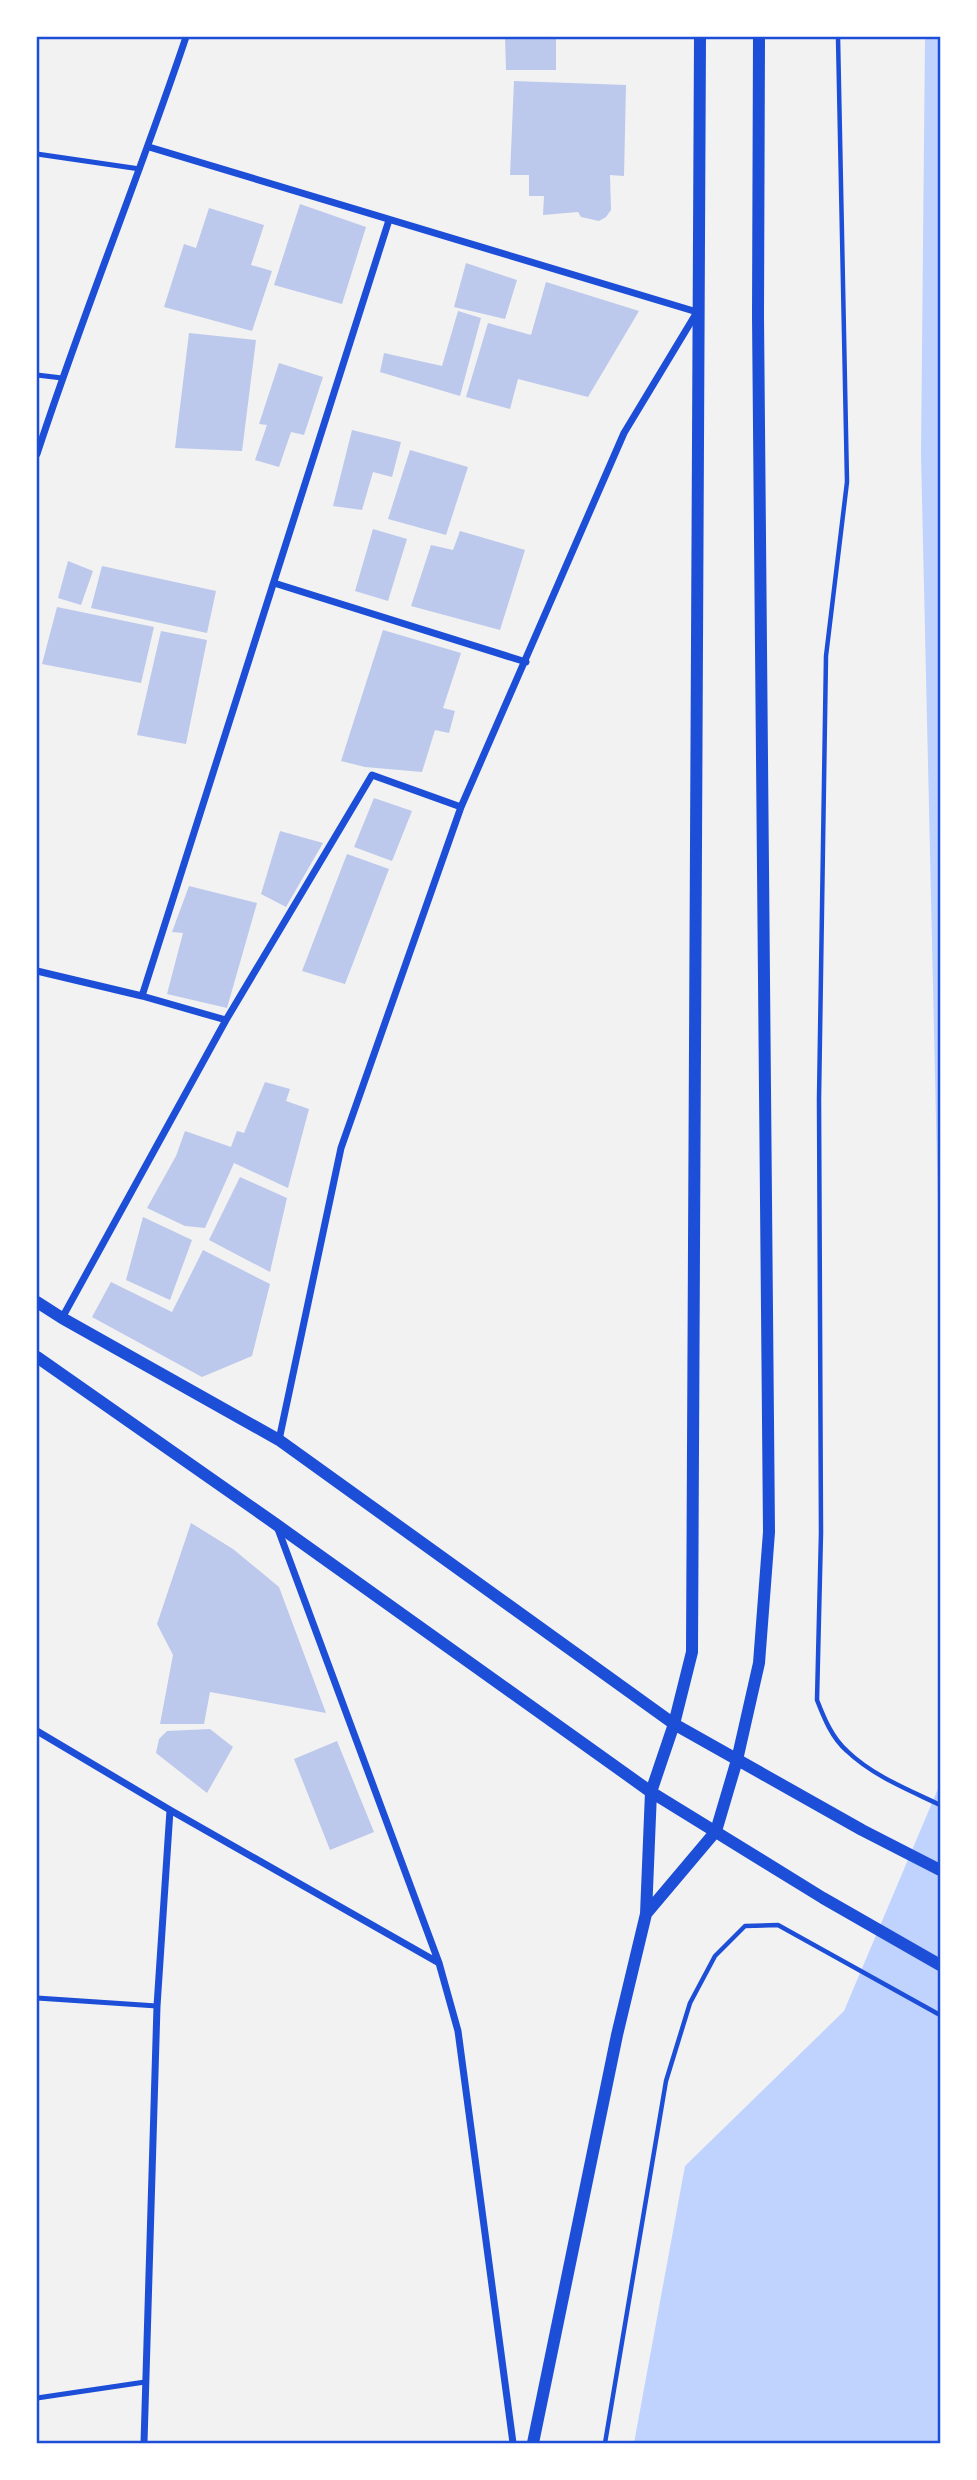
<svg xmlns="http://www.w3.org/2000/svg" width="977" height="2480" font-family="Helvetica,sans-serif">
  <rect width="100%" height="100%" fill="#f2f2f2"/>
  <path fill="#bfd3fe" d="M 925,37 L 940,37 L 940,1296 L 921,454 Z
    M 940,1784 L 940,2443 L 634,2443 L 685,2166 L 844,2011 Z"/>
  <path fill="#bdc9ec" d="M 505,37 L 556,37 L 556,70 L 506,70 Z
    M 514,81 L 626,85 L 624,176 L 610,175 L 611,210 L 606,217 L 599,221 L 581,217 L 578,212 L 543,215 L 544,196 L 529,196 L 529,175 L 510,175 Z
    M 300,204 L 366,227 L 342,304 L 274,285 Z
    M 209,208 L 264,225 L 251,265 L 272,271 L 252,331 L 164,307 L 184,244 L 196,248 Z
    M 466,263 L 517,280 L 505,319 L 454,307 Z
    M 546,282 L 639,311 L 588,397 L 518,379 L 510,409 L 466,397 L 488,323 L 531,335 Z
    M 458,311 L 481,318 L 460,396 L 380,372 L 384,353 L 442,366 Z
    M 189,333 L 256,340 L 242,451 L 175,448 Z
    M 279,363 L 323,377 L 304,435 L 291,432 L 279,467 L 255,460 L 267,425 L 259,424 Z
    M 352,430 L 401,442 L 392,477 L 373,472 L 362,510 L 333,506 Z
    M 410,450 L 468,467 L 446,535 L 388,519 Z
    M 373,529 L 407,539 L 388,601 L 355,591 Z
    M 460,531 L 525,550 L 500,630 L 411,606 L 431,545 L 453,550 Z
    M 68,561 L 93,571 L 81,605 L 58,598 Z
    M 102,566 L 216,591 L 207,633 L 91,608 Z
    M 57,607 L 154,627 L 141,683 L 42,664 Z
    M 383,630 L 461,653 L 443,708 L 455,711 L 449,733 L 435,730 L 422,772 L 365,767 L 341,761 Z
    M 161,631 L 207,640 L 186,744 L 137,735 Z
    M 374,798 L 412,811 L 392,861 L 354,847 Z
    M 280,831 L 323,843 L 286,907 L 261,894 Z
    M 347,854 L 389,869 L 345,984 L 302,971 Z
    M 189,886 L 257,903 L 227,1008 L 167,994 L 183,933 L 172,932 Z
    M 265,1082 L 290,1089 L 286,1101 L 309,1109 L 288,1188 L 234,1163 L 205,1228 L 185,1226 L 147,1208 L 176,1156 L 185,1131 L 231,1147 L 237,1131 L 244,1133 Z
    M 240,1177 L 287,1198 L 270,1272 L 209,1240 Z
    M 143,1217 L 192,1240 L 170,1300 L 126,1280 Z
    M 203,1250 L 270,1284 L 252,1356 L 202,1377 L 92,1317 L 111,1282 L 172,1312 Z
    M 191,1523 L 233,1549 L 279,1587 L 326,1713 L 210,1692 L 204,1724 L 160,1724 L 173,1655 L 157,1624 Z
    M 210,1729 L 233,1747 L 207,1793 L 156,1753 L 159,1739 L 167,1731 Z
    M 337,1741 L 374,1832 L 330,1850 L 294,1759 Z"/>
  <g fill="none" stroke-linecap="round" stroke-linejoin="round">
    <path stroke="#1d4ed8" stroke-width="4.5" d="M 838,37 L 847,482 L 826,656 L 819,1099 L 821,1533 L 817,1700 C 824,1718 832,1738 847,1751 C 873,1776 909,1790 940,1805
      M 605,2443 L 666,2081 L 690,2003 L 715,1956 L 745,1926 L 778,1925 L 940,2015"/>
    <path stroke="#1d4ed8" stroke-width="5" d="M 37,154 L 140,169
      M 37,375 L 62,378
      M 37,1998 L 157,2006
      M 37,2398 L 145,2382"/>
    <path stroke="#1d4ed8" stroke-width="7" d="M 149,147 L 697,312 L 624,433 L 461,807 L 341,1148 L 279,1440
      M 37,454 C 83,313 139,177 186,37
      M 274,583 L 526,662
      M 37,971 L 142,996 L 226,1020
      M 142,996 L 389,220
      M 62,1318 L 226,1020 L 372,775 L 461,807
      M 278,1529 L 439,1963 L 458,2031 L 513,2443
      M 37,1731 L 170,1810 L 439,1963
      M 144,2443 L 157,2006 L 170,1810"/>
    <path stroke="#1d4ed8" stroke-width="12" d="M 37,1302 L 62,1318 L 279,1440 L 674,1724 L 862,1830 L 940,1870
      M 37,1357 L 277,1525 L 651,1792 L 823,1898 L 940,1965
      M 646,1914 L 716,1831 L 737,1760 L 759,1663 L 769,1532 L 758,316 L 759,37
      M 533,2443 L 617,2035 L 646,1914 L 651,1792 L 674,1724 L 692,1652 L 700,37"/>
  </g>
  <rect width="977" height="2480" fill="none" stroke="#ffffff" stroke-width="77"/>
  <rect x="38" y="38" width="901" height="2404" fill="none" stroke="#1d4ed8" stroke-width="2.5"/>
</svg>
